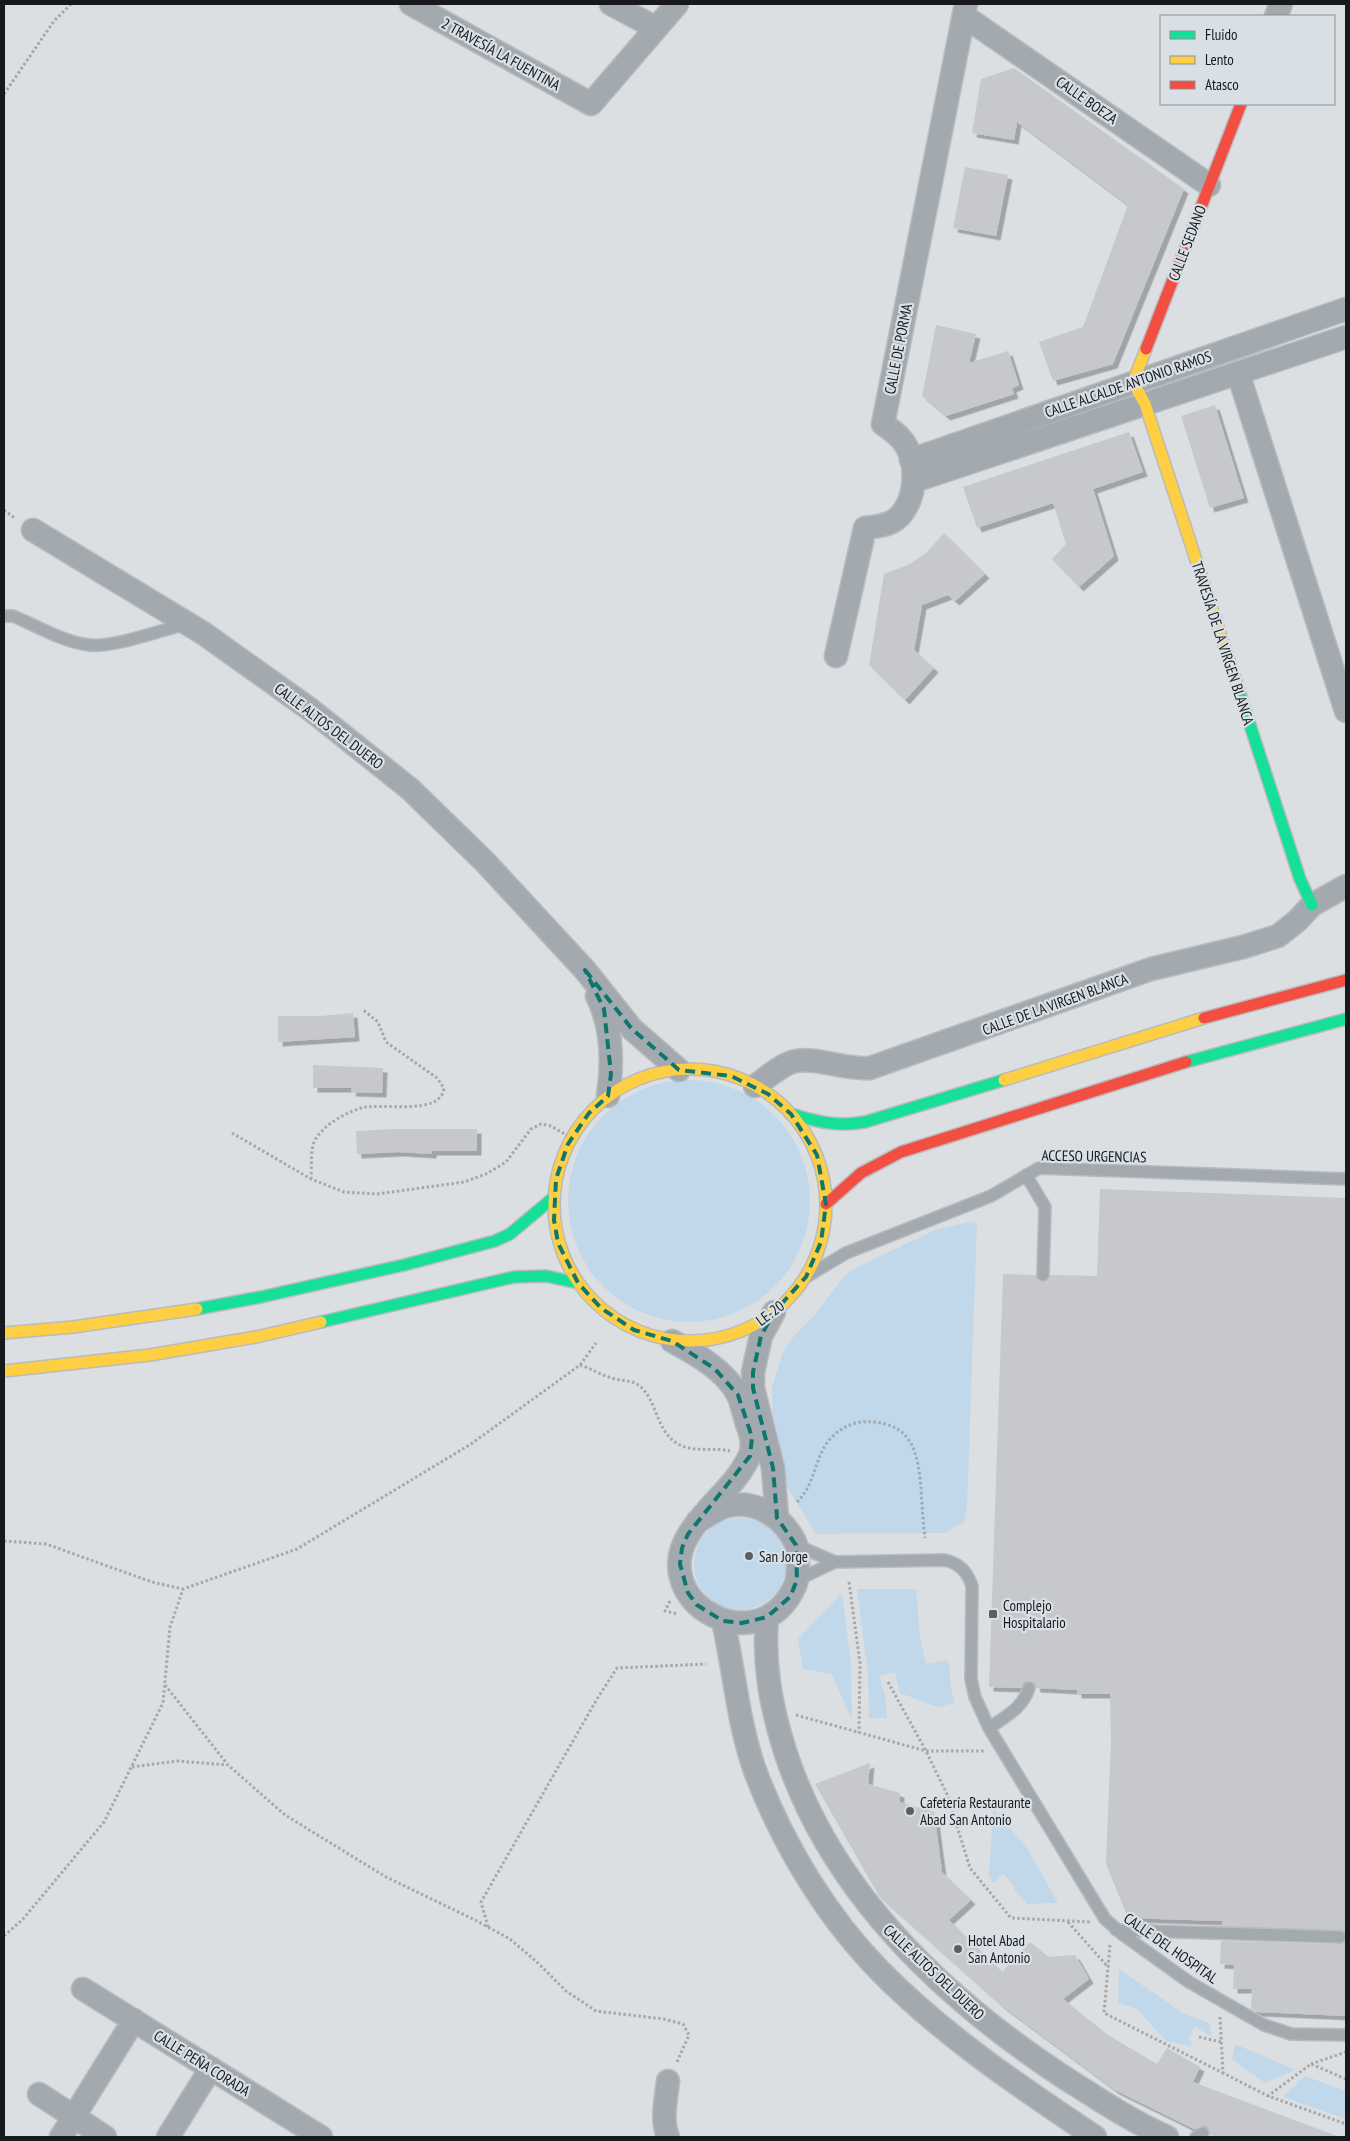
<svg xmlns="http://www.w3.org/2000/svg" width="1350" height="2141" font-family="'PT Sans Narrow',sans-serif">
  <defs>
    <filter id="shadow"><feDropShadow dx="4.5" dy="4.5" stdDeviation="0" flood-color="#0004"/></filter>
  </defs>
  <rect width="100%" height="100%" fill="#dcdfe2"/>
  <path fill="#c1d8ea" d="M568 1201a121 121 0 1 1 242 0a121 121 0 1 1-242 0Z
    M 974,1221 L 977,1225 L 967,1507 L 964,1522 L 945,1533 L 816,1534 L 787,1487 L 783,1458 L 772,1411 L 772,1388 L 783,1351 L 794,1336 L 815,1315 L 844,1276 L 853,1269 L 935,1230 Z
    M694 1564a46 46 0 1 1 92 0a46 46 0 1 1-92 0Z
    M 857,1589 L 916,1589 L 920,1635 L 926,1664 L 948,1660 C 951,1674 949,1689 955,1703 L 937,1707 L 900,1693 L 895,1672 L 879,1676 L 885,1696 L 887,1718 L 869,1718 L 868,1675 Z
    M 842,1593 L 851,1663 L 852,1721 L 832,1674 L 803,1669 L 798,1639 Z
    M 993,1809 L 1027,1848 L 1058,1903 L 1027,1904 L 1014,1890 L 1015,1887 L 1003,1874 L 994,1883 L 989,1876 Z
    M 1119,1969 L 1183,2013 L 1209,2023 L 1212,2037 L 1195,2027 L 1188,2039 L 1192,2042 L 1191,2046 L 1166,2041 L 1137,2009 L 1118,2003 Z
    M 1235,2044 L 1296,2070 L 1265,2083 L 1232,2059 Z
    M 1305,2076 L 1346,2091 L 1346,2119 L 1283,2097 Z"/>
  <path fill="#c6c8cb" filter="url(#shadow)" d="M 1014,68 L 1184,189 L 1113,364 L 1053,381 L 1039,342 L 1083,327 L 1128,205 L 1017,122 L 1014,140 L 972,133 L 981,79 Z
    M 965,167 L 1008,175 L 996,236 L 953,228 Z
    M 936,325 L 976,334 L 969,363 L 1008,351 L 1019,385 L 1012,388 L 1014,394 L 946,416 L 922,396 Z
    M 1215,405 L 1244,498 L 1210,508 L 1181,416 Z
    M 1129,432 L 1143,472 L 1093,489 L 1114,556 L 1079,587 L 1052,559 L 1066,544 L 1053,503 L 977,528 L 963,487 Z
    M 944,533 L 985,574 L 955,601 L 948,595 L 922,605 L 914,650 L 934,668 L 905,700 L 869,665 L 884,574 L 910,564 L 926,553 Z
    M 353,1013 L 355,1037 L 278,1042 L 278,1016 L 321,1016 Z
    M 313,1065 L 383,1068 L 382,1093 L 351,1092 L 352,1088 L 313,1088 Z
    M 392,1129 L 477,1129 L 477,1151 L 432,1151 L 432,1154 L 399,1152 L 357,1154 L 356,1131 Z
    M 1100,1189 L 1346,1198 L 1346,1933 L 1340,1930 L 1222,1926 L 1222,1921 L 1128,1918 L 1106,1864 L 1111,1741 L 1110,1694 L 1077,1694 L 1077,1690 L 1036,1688 L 1035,1683 L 1028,1681 L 1024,1682 L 1021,1688 L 989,1687 L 1003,1274 L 1036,1275 L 1039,1281 L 1043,1282 L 1049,1279 L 1050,1275 L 1097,1276 Z
    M 870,1763 L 868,1784 L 900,1793 L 900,1802 L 934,1812 L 942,1872 L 971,1900 L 949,1920 L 1002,1972 L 1030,1942 L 1049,1957 L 1075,1955 L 1089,1979 L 1063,1999 L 1108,2035 L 1157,2064 L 1167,2048 L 1200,2067 L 1193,2082 L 1337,2136 L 1336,2137 L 1216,2137 L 1210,2135 L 1210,2130 L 1206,2126 L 1203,2126 L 1194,2129 L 1115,2090 L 1001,2005 L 879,1896 L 815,1784 Z
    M 1221,1941 L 1340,1944 L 1346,1941 L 1346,2016 L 1257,2012 L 1251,2009 L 1252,1989 L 1233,1989 L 1234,1965 L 1220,1964 Z"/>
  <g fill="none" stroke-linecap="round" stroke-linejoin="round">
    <defs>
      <path id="lane" d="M 4,616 L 13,616 C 37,626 63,642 89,645 C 113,648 161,630 186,624
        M 1026,1175 L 1045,1207 L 1043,1275
        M 806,1277 L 846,1253 L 991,1196 L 1039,1168 L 1346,1179
        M 796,1545 L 835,1562
        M 797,1580 L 835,1562 L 944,1560 C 959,1563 967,1571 972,1586 L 971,1679 L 975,1697 L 989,1728 L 1105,1919 L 1122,1934 L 1189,1982 L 1264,2025 L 1291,2034 L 1346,2035
        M 989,1728 C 1005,1717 1023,1708 1029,1688
        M 1116,1930 L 1340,1937
        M 1196,2137 L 1203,2133"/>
      <path id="street" d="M 411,4 L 591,104 L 677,4
        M 611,4 L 656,28
        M 964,16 L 1209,185
        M 1276,16 L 1281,4
        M 1238,373 L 1346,711
        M 911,460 L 1346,309
        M 914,481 L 1346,337
        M 33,530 L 203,633 L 311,710 L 410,789 L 485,862 L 585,970 L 632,1029 L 679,1070
        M 836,656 L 865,528 C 874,527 884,526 892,522 C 918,507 920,459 901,439 C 896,433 889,428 883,424 L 966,4
        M 597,996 C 612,1026 613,1063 608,1096
        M 755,1086 C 767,1078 781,1064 796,1061 C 815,1057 846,1070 870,1068 L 1151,969 L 1243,947 L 1278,936 L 1297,921 L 1312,905 L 1346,886
        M 774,1312 L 761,1336 L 753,1372 L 753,1388 L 773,1468 L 777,1518
        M 672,1341 C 696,1354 725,1370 738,1395 C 742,1404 744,1415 747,1424 C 751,1434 755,1446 749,1457 C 735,1487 706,1506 689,1534 C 646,1602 759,1665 795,1586 C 799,1577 799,1550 795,1542 C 783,1517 755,1499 727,1506 C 716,1509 707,1516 697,1522
        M 767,1617 C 763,1665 771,1706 785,1751 C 831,1893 943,1998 1065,2078 C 1098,2099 1131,2121 1167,2137
        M 723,1621 C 735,1673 738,1726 757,1776 C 784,1846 827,1917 880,1971 C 943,2035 1020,2087 1095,2137
        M 83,1989 L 321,2137
        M 39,2094 L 105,2137
        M 61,2137 L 134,2020
        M 168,2137 L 211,2068
        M 668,2137 C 661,2120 666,2099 668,2081"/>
      <path id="fast" d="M 1237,685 L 1300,879 L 1312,905
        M 1186,1062 L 1346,1019
        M 791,1114 C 819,1122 836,1127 865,1122 L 1004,1080
        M 197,1309 L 261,1297 L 404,1265 L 495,1241 L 510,1234 L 553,1198
        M 321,1322 L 514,1277 L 546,1276 L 578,1283"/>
      <path id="slow" d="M 1146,349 L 1133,382 L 1145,404 L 1237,685
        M554 1205a136 136 0 1 1 272 0a136 136 0 1 1-272 0Z
        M 1004,1080 L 1204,1018
        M 4,1333 L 73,1327 L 197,1309
        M 4,1371 L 150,1355 L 256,1337 L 321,1322"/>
      <path id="jam" d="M 1146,349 L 1241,104
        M 1204,1018 L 1346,980
        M 826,1204 L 861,1173 L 901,1152 L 1186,1062"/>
    </defs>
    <use href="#lane" stroke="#b9bbbe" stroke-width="14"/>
    <use href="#street" stroke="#b9bbbe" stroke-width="25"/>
    <use href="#fast" stroke="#b9bbbe" stroke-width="14"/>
    <use href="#slow" stroke="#b9bbbe" stroke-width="14"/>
    <use href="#jam" stroke="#b9bbbe" stroke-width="14"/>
    <path stroke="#a2a8ac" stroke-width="3" stroke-dasharray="2.5 2.5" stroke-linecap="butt" d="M 4,94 L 54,21 L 71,4
      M 4,510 L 16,519
      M 232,1133 L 311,1179 L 344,1192 L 377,1194 L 464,1182 L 486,1174 L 506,1162 L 531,1129 L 541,1124 L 551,1126 L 571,1138
      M 311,1179 C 312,1168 310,1149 315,1140 C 325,1124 343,1114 361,1108 C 380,1102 441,1117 444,1088 L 437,1078 L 386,1042 L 378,1022 L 362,1009
      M 580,1365 C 592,1369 603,1376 615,1379 C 624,1381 633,1380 641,1387 C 658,1403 656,1431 678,1444 C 694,1453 713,1447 730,1451
      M 797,1502 C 816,1484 814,1456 831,1438 C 842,1426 858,1420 873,1422 C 913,1425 918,1454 921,1488 C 922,1505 923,1522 925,1538
      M 4,1541 L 46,1544 L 152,1582 L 183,1589
      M 849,1582 L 860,1663 L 859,1733
      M 670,1601 L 665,1611 L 678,1614
      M 888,1682 L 926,1751 L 947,1794 L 970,1868 L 1011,1918 L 1090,1922
      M 165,1685 L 228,1765 L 285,1815 L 386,1877 L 475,1920 L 510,1939 L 538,1963 L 566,1991 L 596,2011 L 664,2019 L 683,2024 L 689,2035 L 677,2062
      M 796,1715 L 926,1751 L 985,1751
      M 132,1767 L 177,1761 L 228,1765
      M 1068,1922 L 1108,1967
      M 488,1927 L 481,1902 L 597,1699 L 617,1668 L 706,1664
      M 4,1936 L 23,1919 L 104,1822 L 163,1703 L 170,1627 L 183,1589 L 297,1549 L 471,1444 L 580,1365 L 596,1343
      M 1110,1945 L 1104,2013 L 1223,2073
      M 1220,2017 L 1223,2073 L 1268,2096
      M 1199,2037 L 1221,2042
      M 1311,2064 L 1346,2052
      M 1346,2079 L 1311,2064 L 1268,2096 L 1346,2124"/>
    <use href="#lane" stroke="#a2a9af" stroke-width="11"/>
    <use href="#street" stroke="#a2a9af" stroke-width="22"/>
    <use href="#fast" stroke="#16e098" stroke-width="11"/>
    <use href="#slow" stroke="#ffcf43" stroke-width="11"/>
    <use href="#jam" stroke="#f24e42" stroke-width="11"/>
  </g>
  <path fill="none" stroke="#0f766e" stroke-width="4" stroke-dasharray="10 6" stroke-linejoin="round" d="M 585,970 L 632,1029 L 679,1070 L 731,1076 L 768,1094 L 791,1114 L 817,1155 L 826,1204 L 821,1242 L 806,1277 L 774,1312 L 761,1336 L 753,1372 L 753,1388 L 773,1468 L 777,1518 L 796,1545 L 797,1580 L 790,1597 L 767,1617 L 742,1623 L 723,1621 L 697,1605 L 688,1593 L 680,1564 L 682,1548 L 688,1534 L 750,1456 L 752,1437 L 738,1395 L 715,1369 L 672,1341 L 634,1330 L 601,1308 L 578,1283 L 558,1243 L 554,1220 L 556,1179 L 568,1144 L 589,1113 L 608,1096 L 611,1074 L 604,1009 Z"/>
  <g fill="#5c5e61" stroke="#d8e0e6" stroke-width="2">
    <circle cx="749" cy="1556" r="5"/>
    <rect x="988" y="1609" width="10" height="10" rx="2.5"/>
    <circle cx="910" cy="1811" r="5"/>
    <circle cx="958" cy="1949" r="5"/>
  </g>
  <g text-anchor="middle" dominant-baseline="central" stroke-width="4.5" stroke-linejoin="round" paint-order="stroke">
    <g font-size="15" fill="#17191c" stroke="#d8e0e6">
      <text transform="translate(501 54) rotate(29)">2 TRAVESÍA LA FUENTINA</text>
      <text transform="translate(1087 100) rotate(35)">CALLE BOEZA</text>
      <text transform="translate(1187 243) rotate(-69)">CALLE SEDANO</text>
      <text transform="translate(898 349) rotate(-79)">CALLE DE PORMA</text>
      <text transform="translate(1128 384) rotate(-19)">CALLE ALCALDE ANTONIO RAMOS</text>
      <text transform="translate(1223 643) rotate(72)">TRAVESÍA DE LA VIRGEN BLANCA</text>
      <text transform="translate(329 726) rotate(37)">CALLE ALTOS DEL DUERO</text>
      <text transform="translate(1055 1004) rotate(-20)">CALLE DE LA VIRGEN BLANCA</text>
      <text transform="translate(1094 1156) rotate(1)">ACCESO URGENCIAS</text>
      <text transform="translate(770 1313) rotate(-37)">LE-20</text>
      <text transform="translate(1171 1948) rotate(35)">CALLE DEL HOSPITAL</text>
      <text transform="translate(934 1972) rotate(43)">CALLE ALTOS DEL DUERO</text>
      <text transform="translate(202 2063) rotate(32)">CALLE PEÑA CORADA</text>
    </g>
    <g font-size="15" fill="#17191c" stroke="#d8e0e6" text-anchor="start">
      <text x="759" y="1556">San Jorge</text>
      <text x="1003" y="1605">Complejo<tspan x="1003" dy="17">Hospitalario</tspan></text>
      <text x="920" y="1802">Cafetería Restaurante<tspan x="920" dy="17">Abad San Antonio</tspan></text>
      <text x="968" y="1940">Hotel Abad<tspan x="968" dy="17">San Antonio</tspan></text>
    </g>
  </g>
  <rect width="1350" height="2141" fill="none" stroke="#17191c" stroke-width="10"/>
  <rect x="1160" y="15" width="175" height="90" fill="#d8e0e6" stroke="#8b9095"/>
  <rect x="1170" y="31" width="25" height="8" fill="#16e098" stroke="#8b9095"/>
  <text x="1205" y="40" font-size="15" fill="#17191c">Fluido</text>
  <rect x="1170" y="56" width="25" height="8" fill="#ffcf43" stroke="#8b9095"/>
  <text x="1205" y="65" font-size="15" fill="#17191c">Lento</text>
  <rect x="1170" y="81" width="25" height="8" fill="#f24e42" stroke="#8b9095"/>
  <text x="1205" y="90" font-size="15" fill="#17191c">Atasco</text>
</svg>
